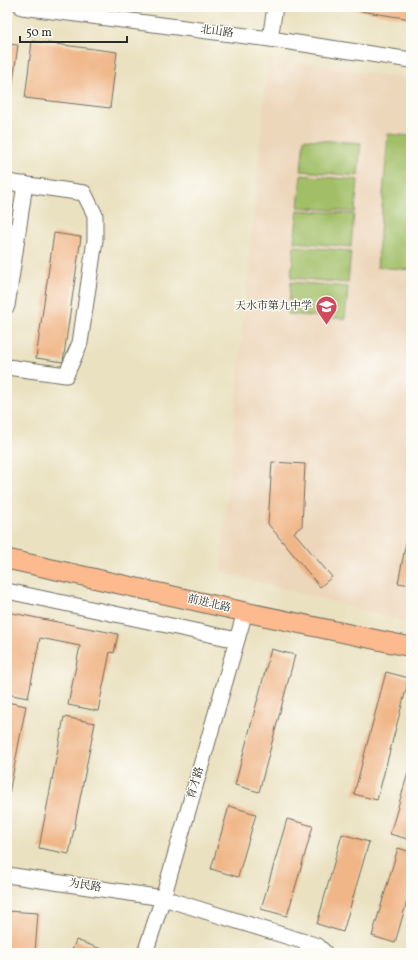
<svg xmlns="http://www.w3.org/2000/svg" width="418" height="960" font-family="Vollkorn,'Noto Serif SC',serif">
  <rect width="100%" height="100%" fill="#fdfcf7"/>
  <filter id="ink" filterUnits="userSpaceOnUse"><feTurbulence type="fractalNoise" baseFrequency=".025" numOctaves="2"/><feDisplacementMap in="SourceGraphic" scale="8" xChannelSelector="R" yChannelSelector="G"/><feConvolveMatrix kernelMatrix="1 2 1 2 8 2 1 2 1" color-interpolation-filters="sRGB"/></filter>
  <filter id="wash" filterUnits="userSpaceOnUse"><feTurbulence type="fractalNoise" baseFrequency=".012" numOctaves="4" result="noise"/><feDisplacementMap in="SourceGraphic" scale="16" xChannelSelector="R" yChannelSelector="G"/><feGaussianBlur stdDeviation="0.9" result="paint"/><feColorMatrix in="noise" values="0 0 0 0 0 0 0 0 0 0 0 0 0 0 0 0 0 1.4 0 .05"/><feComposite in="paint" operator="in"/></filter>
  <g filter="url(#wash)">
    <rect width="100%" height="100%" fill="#eae1c0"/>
    <path fill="#edd7bb" d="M 268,58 L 411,79 L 411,623 L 220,572 Z"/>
    <path fill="#a2bf67" stroke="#667549" d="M 388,134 L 411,136 L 411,270 L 377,267 Z
      M 304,139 L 361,143 L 358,176 L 301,171 Z
      M 301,175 L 358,180 L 355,212 L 298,207 Z
      M 298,210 L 354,214 L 351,247 L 294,242 Z
      M 294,246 L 351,251 L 348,283 L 291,278 Z
      M 291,282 L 348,287 L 345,319 L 288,314 Z"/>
    <g id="blocks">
      <path fill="#f0b687" d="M 341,7 L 411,7 L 411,19 L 341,8 Z
        M 32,41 L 117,52 L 110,108 L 25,98 Z
        M 7,44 L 18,45 L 8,118 L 7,118 Z
        M 7,205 L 14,206 L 8,252 L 7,252 Z
        M 54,233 L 81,237 L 63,362 L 36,358 Z
        M 272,462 L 305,464 L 302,526 L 294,532 L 332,577 L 320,587 L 268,524 Z
        M 410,522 L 411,522 L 411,585 L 398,583 Z
        M 7,612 L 118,634 L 114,653 L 110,652 L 98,711 L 68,705 L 80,646 L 40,638 L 28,698 L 7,694 L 7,648 L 10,632 L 7,631 Z
        M 271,649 L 295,655 L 259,792 L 235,785 Z
        M 386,672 L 409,678 L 377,800 L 354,794 Z
        M 7,702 L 26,706 L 8,799 L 7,799 Z
        M 64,717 L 95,723 L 69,854 L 39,848 Z
        M 410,766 L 411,766 L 411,840 L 390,834 Z
        M 229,806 L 256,814 L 238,877 L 211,869 Z
        M 287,819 L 313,826 L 287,916 L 261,909 Z
        M 342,834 L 369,842 L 343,932 L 317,924 Z
        M 398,848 L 411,852 L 411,887 L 395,943 L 372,936 Z
        M 7,911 L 38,913 L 35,953 L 7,953 Z
        M 76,940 L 107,951 L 106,953 L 71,953 Z"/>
    </g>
  </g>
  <g filter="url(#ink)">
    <use href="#blocks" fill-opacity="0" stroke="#6e6b5f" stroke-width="1"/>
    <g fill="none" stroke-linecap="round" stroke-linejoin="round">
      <defs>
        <path id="minor" d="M 22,7 L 270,39 L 411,60
          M 270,39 L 275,7
          M 7,182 L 84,193 L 95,215 L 95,240 L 80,343 L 66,375 L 7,367
          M 7,306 L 25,184
          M 7,591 L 237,640
          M 7,875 L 163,898 L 318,946 L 325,953
          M 145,953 L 163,898 L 245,612"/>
        <path id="major" d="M 7,559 L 245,612 L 411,647"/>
      </defs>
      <use href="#minor" stroke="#6e6b5f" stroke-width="17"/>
      <use href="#major" stroke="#6e6b5f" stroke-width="21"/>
      <use href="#minor" stroke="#fff" stroke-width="15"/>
      <use href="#major" stroke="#fcba8e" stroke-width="19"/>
    </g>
  </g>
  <defs>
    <symbol id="school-pin" viewBox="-11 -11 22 30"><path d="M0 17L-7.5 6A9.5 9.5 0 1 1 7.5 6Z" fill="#d1495b" stroke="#fdfcf7"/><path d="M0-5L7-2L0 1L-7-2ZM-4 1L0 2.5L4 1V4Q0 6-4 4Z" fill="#fff"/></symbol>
  </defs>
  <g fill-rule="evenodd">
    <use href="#school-pin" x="314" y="294" width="25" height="34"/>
  </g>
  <g text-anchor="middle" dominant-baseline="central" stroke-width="3" stroke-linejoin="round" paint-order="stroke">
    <g font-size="11" fill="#2b2b2b" stroke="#fdfcf7">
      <text transform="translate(217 32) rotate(7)">北山路</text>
      <text transform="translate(209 604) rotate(13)">前进北路</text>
      <text transform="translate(196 783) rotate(-74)">育才路</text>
      <text transform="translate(85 886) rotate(9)">为民路</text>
    </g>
    <g font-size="11" fill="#2b2b2b" stroke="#fdfcf7" text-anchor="end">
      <text x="312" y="306">天水市第九中学</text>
    </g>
  </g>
  <rect width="418" height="960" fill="none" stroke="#fdfcf7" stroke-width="24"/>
  <path d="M20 36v6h107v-6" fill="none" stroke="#2b2b2b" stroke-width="2"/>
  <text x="26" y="36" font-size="12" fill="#2b2b2b" stroke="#fdfcf7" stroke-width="3" paint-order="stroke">50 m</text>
</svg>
